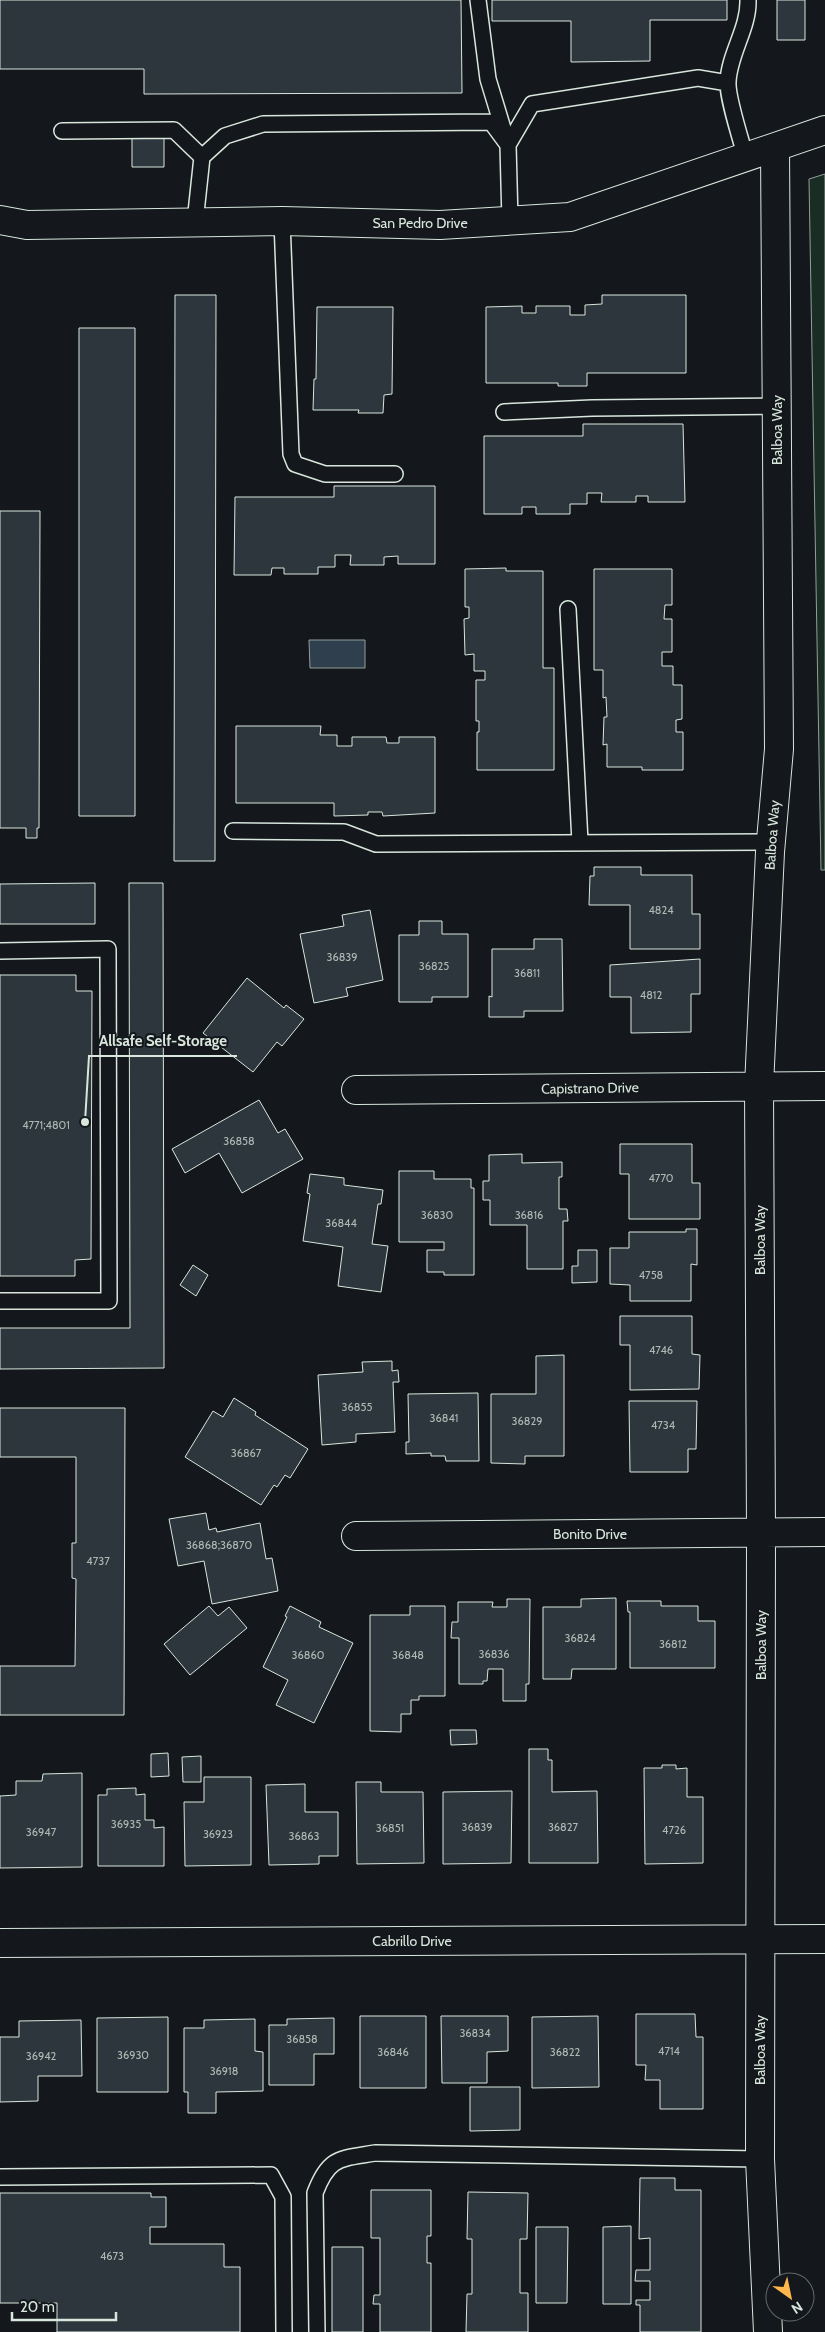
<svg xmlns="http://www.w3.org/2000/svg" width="825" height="2332" font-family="Cabin,sans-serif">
  <rect width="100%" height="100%" fill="#14181c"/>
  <path fill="#1a2d24" stroke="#939e99" d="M 825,174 L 825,870 L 821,870 L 809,179 Z"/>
  <path fill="#2f3f4d" stroke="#939e99" d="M 309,640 L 365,640 L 365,668 L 310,668 Z"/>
  <path fill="#2c363c" stroke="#d8e6dc" d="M 0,0 L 461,0 L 462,93 L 144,94 L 144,69 L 0,69 Z
    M 492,0 L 727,0 L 727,20 L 650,20 L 650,61 L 571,62 L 571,21 L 492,21 Z
    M 777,0 L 805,0 L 805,40 L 777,40 Z
    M 132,135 L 164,135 L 164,167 L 132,167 Z
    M 175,295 L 216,295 L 215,861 L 174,861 Z
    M 602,295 L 686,295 L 686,373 L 587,373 L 587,386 L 558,386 L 558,383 L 486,383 L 486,307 L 522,306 L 522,313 L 536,313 L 536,306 L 570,306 L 570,315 L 585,315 L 585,305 L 602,304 Z
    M 317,307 L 393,307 L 392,394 L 384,395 L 383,413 L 358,413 L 359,410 L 313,410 L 314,379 L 316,379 Z
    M 79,328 L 135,328 L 135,816 L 79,816 Z
    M 583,424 L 683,424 L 685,502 L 648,502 L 648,496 L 636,496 L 636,502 L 601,502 L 602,493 L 587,493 L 587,504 L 570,504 L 570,514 L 536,514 L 536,507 L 522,507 L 522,514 L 484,514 L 484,436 L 583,436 Z
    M 334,486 L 435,486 L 435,564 L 398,564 L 398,556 L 384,557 L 384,565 L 350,565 L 351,555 L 335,555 L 335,567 L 318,567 L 318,574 L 284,574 L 284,568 L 272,568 L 271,575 L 234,575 L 235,497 L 334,497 Z
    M 0,511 L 40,511 L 39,828 L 37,828 L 37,838 L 26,838 L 26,828 L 0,828 Z
    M 506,568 L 506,571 L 543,571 L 543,668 L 554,668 L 554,770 L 477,770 L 477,732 L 479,732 L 479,721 L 476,721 L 476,680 L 485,680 L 485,671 L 474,671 L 474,654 L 465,655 L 464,619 L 469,618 L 469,607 L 465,607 L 465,569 Z
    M 594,569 L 672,569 L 672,605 L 665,605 L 664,619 L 672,619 L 672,652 L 662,652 L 662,666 L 673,666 L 673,685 L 682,685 L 682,719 L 676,720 L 676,732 L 683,732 L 683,770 L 642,770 L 642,767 L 607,767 L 607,744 L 603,745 L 604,717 L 607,717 L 606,697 L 603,698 L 603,670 L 594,670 Z
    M 236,726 L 321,726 L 320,735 L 337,735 L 337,746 L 352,746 L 352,737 L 386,737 L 387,743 L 399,743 L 399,737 L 435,737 L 435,813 L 383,816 L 382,812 L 368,812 L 368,815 L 334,816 L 334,803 L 236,803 Z
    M 594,867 L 641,867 L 641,875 L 692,875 L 692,914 L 700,914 L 700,949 L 630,949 L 630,905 L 589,905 L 590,876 L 594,876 Z
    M 95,883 L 95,924 L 0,924 L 0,884 Z
    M 129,883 L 163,883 L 164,1368 L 0,1369 L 0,1328 L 130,1328 Z
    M 370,910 L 383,980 L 346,988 L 348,996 L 314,1003 L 300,934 L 344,926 L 342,915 Z
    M 419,921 L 442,921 L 442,934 L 468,934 L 468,997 L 432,997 L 432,1002 L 399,1002 L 399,935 L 419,935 Z
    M 534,939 L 562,939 L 563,1011 L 524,1011 L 524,1017 L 489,1017 L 489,996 L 492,997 L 492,949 L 534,949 Z
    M 700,959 L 700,994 L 691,994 L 691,1032 L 631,1033 L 631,997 L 610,997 L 610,965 Z
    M 0,975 L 76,975 L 76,991 L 92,991 L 91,1259 L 75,1260 L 75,1276 L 0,1276 Z
    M 247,978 L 284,1008 L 286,1005 L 304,1019 L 282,1046 L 277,1042 L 253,1072 L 203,1033 Z
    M 259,1100 L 278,1133 L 285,1129 L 303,1159 L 242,1193 L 219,1153 L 185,1173 L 172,1149 Z
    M 620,1144 L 692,1144 L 692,1183 L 700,1183 L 700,1219 L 629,1219 L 629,1174 L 620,1174 Z
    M 522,1154 L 522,1163 L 562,1162 L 562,1177 L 559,1177 L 559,1209 L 567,1209 L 568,1221 L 563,1221 L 563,1269 L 527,1269 L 527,1225 L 490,1225 L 490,1200 L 483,1200 L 483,1181 L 489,1181 L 489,1155 Z
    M 399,1171 L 434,1171 L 434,1179 L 471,1179 L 471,1188 L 474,1188 L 474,1275 L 444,1275 L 444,1272 L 427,1272 L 427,1250 L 444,1250 L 444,1242 L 399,1242 Z
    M 310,1174 L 344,1178 L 344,1185 L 383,1190 L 381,1204 L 378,1204 L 372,1244 L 388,1246 L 381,1292 L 338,1286 L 343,1247 L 303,1241 L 310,1194 L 307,1193 Z
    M 686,1229 L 697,1229 L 697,1265 L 691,1264 L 691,1301 L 630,1301 L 630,1285 L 610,1284 L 610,1248 L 629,1248 L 629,1232 L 686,1232 Z
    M 578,1250 L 597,1250 L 597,1282 L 572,1283 L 572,1266 L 578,1266 Z
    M 193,1265 L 208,1275 L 196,1296 L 180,1285 Z
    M 620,1316 L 692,1316 L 692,1354 L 700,1355 L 699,1389 L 630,1390 L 630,1345 L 620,1345 Z
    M 564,1355 L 564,1456 L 525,1456 L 525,1464 L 491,1463 L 491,1394 L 536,1394 L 536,1356 Z
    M 392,1361 L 392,1371 L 398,1370 L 399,1382 L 393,1382 L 395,1432 L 356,1434 L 356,1442 L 322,1445 L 318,1375 L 363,1372 L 362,1362 Z
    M 478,1393 L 479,1461 L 446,1461 L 445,1456 L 431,1456 L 431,1453 L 406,1454 L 406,1442 L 409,1442 L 408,1394 Z
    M 234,1398 L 256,1412 L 255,1415 L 308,1449 L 290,1478 L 285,1475 L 277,1487 L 274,1485 L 261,1505 L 185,1457 L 213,1411 L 223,1417 Z
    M 629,1401 L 697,1401 L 696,1449 L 688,1449 L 688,1472 L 630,1472 Z
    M 0,1408 L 125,1408 L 124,1715 L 0,1715 L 0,1666 L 75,1666 L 76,1579 L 72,1578 L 72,1543 L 76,1543 L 76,1457 L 0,1457 Z
    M 206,1513 L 209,1530 L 216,1528 L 217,1532 L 260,1523 L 266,1559 L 272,1558 L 278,1591 L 212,1604 L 204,1561 L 178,1566 L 169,1519 Z
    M 616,1598 L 616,1669 L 572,1669 L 571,1679 L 543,1679 L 543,1607 L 581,1607 L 581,1599 Z
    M 507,1599 L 530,1599 L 529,1684 L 526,1684 L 526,1701 L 503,1701 L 503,1669 L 488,1669 L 487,1681 L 483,1681 L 483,1684 L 459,1684 L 459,1638 L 451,1638 L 452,1622 L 458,1622 L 458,1602 L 493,1602 L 492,1607 L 507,1607 Z
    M 627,1601 L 661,1601 L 661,1606 L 698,1606 L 698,1621 L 715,1621 L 715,1668 L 630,1668 L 630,1612 L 628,1612 Z
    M 209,1606 L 218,1616 L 229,1607 L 247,1628 L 190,1675 L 164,1644 Z
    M 290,1606 L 321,1622 L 319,1627 L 353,1643 L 314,1723 L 276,1705 L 288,1680 L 263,1667 L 287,1617 L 285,1616 Z
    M 410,1606 L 445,1606 L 445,1696 L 419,1696 L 419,1700 L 411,1700 L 411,1714 L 401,1714 L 401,1732 L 370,1731 L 370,1615 L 410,1615 Z
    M 450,1730 L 476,1730 L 477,1744 L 451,1745 Z
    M 529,1749 L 548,1749 L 548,1760 L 552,1760 L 552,1792 L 597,1791 L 598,1863 L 529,1863 Z
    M 168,1753 L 169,1776 L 151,1777 L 151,1754 Z
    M 201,1756 L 201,1782 L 183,1782 L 182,1757 Z
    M 662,1765 L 676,1765 L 676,1769 L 687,1768 L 687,1797 L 703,1797 L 703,1863 L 645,1864 L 644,1768 L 662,1768 Z
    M 82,1773 L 82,1867 L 0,1868 L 0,1796 L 16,1795 L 16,1781 L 42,1781 L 43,1774 Z
    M 204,1777 L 251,1777 L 251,1865 L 185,1866 L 184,1802 L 204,1802 Z
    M 356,1782 L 381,1782 L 381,1792 L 423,1792 L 424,1863 L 357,1864 Z
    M 305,1784 L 305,1812 L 338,1812 L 338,1856 L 319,1856 L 319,1864 L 269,1865 L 266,1785 Z
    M 136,1788 L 136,1795 L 145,1794 L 145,1820 L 154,1820 L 154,1828 L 164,1827 L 164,1866 L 98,1866 L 98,1795 L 107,1795 L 107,1789 Z
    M 512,1791 L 511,1863 L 443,1864 L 443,1792 Z
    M 636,2014 L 695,2014 L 696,2037 L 703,2037 L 703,2109 L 660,2109 L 660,2080 L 645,2080 L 646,2065 L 636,2065 Z
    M 360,2016 L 426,2016 L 426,2088 L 360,2088 Z
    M 441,2016 L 508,2016 L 508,2051 L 487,2052 L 487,2083 L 442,2083 Z
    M 598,2016 L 599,2087 L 532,2088 L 532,2017 Z
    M 168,2017 L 168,2092 L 97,2092 L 97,2018 Z
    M 334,2018 L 334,2054 L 314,2054 L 314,2085 L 269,2085 L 269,2025 L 287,2025 L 287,2019 Z
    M 255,2019 L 255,2051 L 263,2052 L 263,2091 L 216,2092 L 216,2113 L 188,2113 L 188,2092 L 184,2092 L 184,2028 L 204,2028 L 204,2020 Z
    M 81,2020 L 82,2076 L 38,2076 L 38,2101 L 0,2102 L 0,2037 L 19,2037 L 19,2021 Z
    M 470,2087 L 520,2087 L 520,2130 L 470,2131 Z
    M 640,2178 L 675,2178 L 675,2190 L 701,2190 L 701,2332 L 640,2332 L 640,2305 L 636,2305 L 636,2300 L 650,2300 L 650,2281 L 635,2281 L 636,2270 L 650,2270 L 650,2238 L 639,2239 Z
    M 371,2190 L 431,2190 L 431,2236 L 427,2236 L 427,2263 L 431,2263 L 431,2332 L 380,2332 L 380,2304 L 373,2304 L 374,2295 L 380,2295 L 380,2238 L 371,2238 Z
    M 468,2192 L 528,2193 L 527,2239 L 520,2239 L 520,2293 L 528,2293 L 528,2332 L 466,2332 L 467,2294 L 472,2294 L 472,2239 L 467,2239 Z
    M 0,2193 L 151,2193 L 151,2197 L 166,2197 L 166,2227 L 150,2227 L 150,2244 L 224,2244 L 224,2267 L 240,2267 L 240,2332 L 57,2332 L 57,2303 L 0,2303 Z
    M 631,2226 L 631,2304 L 603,2304 L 603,2227 Z
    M 536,2227 L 568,2227 L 567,2303 L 536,2303 Z
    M 332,2247 L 363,2247 L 363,2332 L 332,2332 Z"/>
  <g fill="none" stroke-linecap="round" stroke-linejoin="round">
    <defs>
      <path id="lane" d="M 62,131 L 174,130 L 202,157
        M 746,158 C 741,140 727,97 728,82 C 729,54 749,28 748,0
        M 282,221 L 291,454 L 295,464 L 325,474 L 395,474
        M 510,221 L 508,145 L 532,104 L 698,78 L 728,83
        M 195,222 L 202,157 L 225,136 L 263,124 L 491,122 L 508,145 L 488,79 L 478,0
        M 504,412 L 592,408 L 777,406
        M 568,609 L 580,842
        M 233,831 L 344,832 L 376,844 L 771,842
        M 0,951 L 108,949 L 109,1301 L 0,1301
        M 0,2177 L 271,2175 L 283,2197 L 284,2332
        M 317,2332 L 315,2193 C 329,2156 340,2159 375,2153 L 760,2159"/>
      <path id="street" d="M 0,220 L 27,225 L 282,221 L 440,225 L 570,217 L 825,130
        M 356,1090 L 825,1086
        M 356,1536 L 825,1532
        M 0,1943 L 825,1939
        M 768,2332 L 760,2159 L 761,1533 L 759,1086 L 770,852 L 779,749 L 775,148"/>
    </defs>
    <use href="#lane" stroke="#d8e6dc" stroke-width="18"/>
    <use href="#street" stroke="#d8e6dc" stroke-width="30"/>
    <use href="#lane" stroke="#14181c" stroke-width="15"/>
    <use href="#street" stroke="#14181c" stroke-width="28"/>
  </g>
  <g text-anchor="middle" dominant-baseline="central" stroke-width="4" stroke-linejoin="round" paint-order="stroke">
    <g font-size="11" fill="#adbab4">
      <text x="661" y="910">4824</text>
      <text x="342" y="957">36839</text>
      <text x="434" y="966">36825</text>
      <text x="527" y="973">36811</text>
      <text x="651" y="995">4812</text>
      <text x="46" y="1125">4771;4801</text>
      <text x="239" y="1141">36858</text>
      <text x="661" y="1178">4770</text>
      <text x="437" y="1215">36830</text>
      <text x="529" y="1215">36816</text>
      <text x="341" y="1223">36844</text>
      <text x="651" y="1275">4758</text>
      <text x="661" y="1350">4746</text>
      <text x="357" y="1407">36855</text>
      <text x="444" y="1418">36841</text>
      <text x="527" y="1421">36829</text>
      <text x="663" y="1425">4734</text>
      <text x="246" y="1453">36867</text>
      <text x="219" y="1545">36868;36870</text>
      <text x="98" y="1561">4737</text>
      <text x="580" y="1638">36824</text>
      <text x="673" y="1644">36812</text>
      <text x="494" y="1654">36836</text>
      <text x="308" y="1655">36860</text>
      <text x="408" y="1655">36848</text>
      <text x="126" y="1824">36935</text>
      <text x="477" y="1827">36839</text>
      <text x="563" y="1827">36827</text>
      <text x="390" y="1828">36851</text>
      <text x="674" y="1830">4726</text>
      <text x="41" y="1832">36947</text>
      <text x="218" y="1834">36923</text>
      <text x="304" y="1836">36863</text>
      <text x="475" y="2033">36834</text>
      <text x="302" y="2039">36858</text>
      <text x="669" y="2051">4714</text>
      <text x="393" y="2052">36846</text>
      <text x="565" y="2052">36822</text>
      <text x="133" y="2055">36930</text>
      <text x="41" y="2056">36942</text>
      <text x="224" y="2071">36918</text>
      <text x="112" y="2256">4673</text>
    </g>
    <g font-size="14" fill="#d8e6dc" stroke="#14181c">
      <text x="420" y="223">San Pedro Drive</text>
      <text transform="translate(777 430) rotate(-90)">Balboa Way</text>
      <text transform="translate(772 835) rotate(-86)">Balboa Way</text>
      <text transform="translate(590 1088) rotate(-1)">Capistrano Drive</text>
      <text transform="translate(760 1240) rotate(-90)">Balboa Way</text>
      <text x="590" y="1534">Bonito Drive</text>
      <text transform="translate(761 1645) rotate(-90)">Balboa Way</text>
      <text x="412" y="1941">Cabrillo Drive</text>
      <text transform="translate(760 2050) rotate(-90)">Balboa Way</text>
    </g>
  </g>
  <path fill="none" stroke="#d8e6dc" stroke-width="2" d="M85 1122L89 1056H237"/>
  <circle fill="#d8e6dc" stroke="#14181c" stroke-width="2" cx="85" cy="1122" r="5"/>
  <g font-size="15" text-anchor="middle" font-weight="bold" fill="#d8e6dc" stroke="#14181c" stroke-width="4" stroke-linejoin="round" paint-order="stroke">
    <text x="163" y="1046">Allsafe Self-Storage</text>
  </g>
  <g transform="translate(790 2297) rotate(147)"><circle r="24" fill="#14181c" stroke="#626a69"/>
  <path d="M0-4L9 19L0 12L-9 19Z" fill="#ffb74d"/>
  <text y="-8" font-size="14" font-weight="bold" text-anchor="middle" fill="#d8e6dc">N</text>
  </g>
  <path d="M12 2312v8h104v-8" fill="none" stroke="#d8e6dc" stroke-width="2.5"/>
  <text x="20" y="2312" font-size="15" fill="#d8e6dc" stroke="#14181c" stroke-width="4" paint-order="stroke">20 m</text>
</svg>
